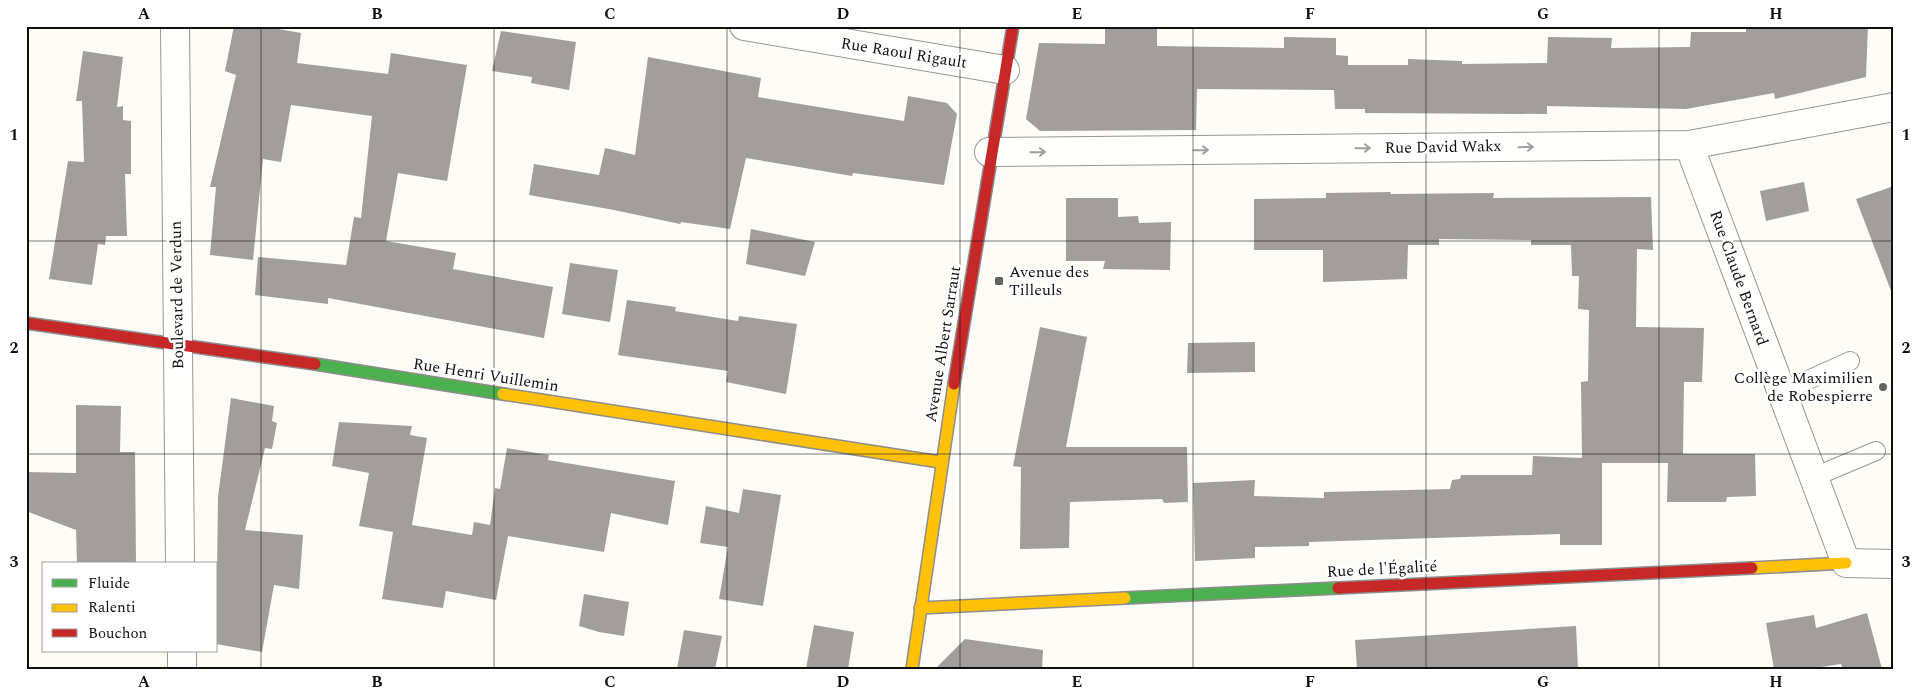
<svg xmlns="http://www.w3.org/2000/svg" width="1920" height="695" font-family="Spectral,serif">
  <rect width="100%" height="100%" fill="#fdfcf7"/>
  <path fill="#a19f9c" d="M 234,26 L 262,26 L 301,33 L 297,63 L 388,74 L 391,53 L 467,65 L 447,181 L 398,173 L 386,241 L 456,253 L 453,269 L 553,287 L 544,338 L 328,298 L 328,304 L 255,295 L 258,257 L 346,265 L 354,217 L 361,218 L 372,116 L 291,105 L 281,162 L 263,159 L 253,260 L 210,255 L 216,187 L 210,187 L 236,75 L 225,71 Z
    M 1105,26 L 1157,26 L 1157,46 L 1284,48 L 1284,37 L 1336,38 L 1336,55 L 1348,56 L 1348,65 L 1408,65 L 1408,59 L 1462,61 L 1462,64 L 1547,63 L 1548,37 L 1612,38 L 1611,48 L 1690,47 L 1691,32 L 1746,32 L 1746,26 L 1868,26 L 1866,77 L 1775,99 L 1774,93 L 1686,109 L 1547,106 L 1547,114 L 1365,113 L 1365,109 L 1335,109 L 1334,90 L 1197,89 L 1196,130 L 1040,131 L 1026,119 L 1039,43 L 1105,44 Z
    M 501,31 L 576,42 L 569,90 L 531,83 L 532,77 L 492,71 Z
    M 83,51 L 123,57 L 117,107 L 123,106 L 123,120 L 131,121 L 131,174 L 125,174 L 127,236 L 106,236 L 105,245 L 98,244 L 92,285 L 49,279 L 68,161 L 84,162 L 82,101 L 76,101 Z
    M 648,57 L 761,78 L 758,97 L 904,121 L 908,96 L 947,103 L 957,114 L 944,185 L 853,173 L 852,176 L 746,158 L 730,229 L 681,222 L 680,224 L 614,210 L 529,195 L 534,164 L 599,175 L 605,148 L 635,155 Z
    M 1804,182 L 1809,211 L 1766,221 L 1760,191 Z
    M 1894,186 L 1894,290 L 1891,291 L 1856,199 Z
    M 1391,192 L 1390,194 L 1494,193 L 1493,198 L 1651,197 L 1653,250 L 1637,249 L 1636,327 L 1704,328 L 1702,382 L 1684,382 L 1683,454 L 1755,454 L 1756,496 L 1727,497 L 1726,502 L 1667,502 L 1668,463 L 1602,463 L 1602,545 L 1560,545 L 1560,534 L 1309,542 L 1309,546 L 1255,547 L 1255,558 L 1195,561 L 1193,483 L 1255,480 L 1254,496 L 1324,498 L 1324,492 L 1450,489 L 1452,480 L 1460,479 L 1461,475 L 1532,475 L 1533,456 L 1582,458 L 1581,382 L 1588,381 L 1589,310 L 1578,309 L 1579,276 L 1572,276 L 1571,245 L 1531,245 L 1531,240 L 1439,239 L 1439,245 L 1408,245 L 1407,279 L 1323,282 L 1323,250 L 1254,250 L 1254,199 L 1326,198 L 1326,193 Z
    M 1066,198 L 1118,198 L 1118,217 L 1138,216 L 1139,223 L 1171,222 L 1170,270 L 1103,269 L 1105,261 L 1066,261 Z
    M 751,229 L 815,242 L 805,276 L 746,264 Z
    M 570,263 L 618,270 L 610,322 L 562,314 Z
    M 627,300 L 676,307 L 675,311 L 738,321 L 739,316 L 797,324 L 786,394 L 726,382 L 728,371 L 618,355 Z
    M 1040,327 L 1087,337 L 1066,447 L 1187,447 L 1188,502 L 1164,503 L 1162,499 L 1070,502 L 1069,548 L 1020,549 L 1021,467 L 1013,466 Z
    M 1255,342 L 1255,372 L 1187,373 L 1188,343 Z
    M 231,398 L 274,406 L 272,421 L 277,423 L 272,449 L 265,448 L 245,530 L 303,535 L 299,589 L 274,585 L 262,652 L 216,644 L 218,497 Z
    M 76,405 L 121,406 L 120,452 L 135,452 L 136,564 L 77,564 L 76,530 L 26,511 L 26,472 L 76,473 Z
    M 339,422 L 412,426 L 410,435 L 427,438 L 412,525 L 472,535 L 474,522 L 490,525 L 495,488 L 500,489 L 507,448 L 549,455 L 548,460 L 675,481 L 668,525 L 611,513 L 604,552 L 508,536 L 496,600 L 446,591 L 443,608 L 382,599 L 393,532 L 359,526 L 369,473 L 332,466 Z
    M 743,489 L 781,495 L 763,606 L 719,599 L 728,547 L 700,543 L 706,506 L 739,513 Z
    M 584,594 L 629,602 L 624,636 L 599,632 L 579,626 Z
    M 1867,613 L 1882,669 L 1843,669 L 1841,664 L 1808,669 L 1774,669 L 1766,623 L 1814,615 L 1816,628 Z
    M 814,625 L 854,632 L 848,669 L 806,669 Z
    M 1576,626 L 1578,669 L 1357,669 L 1355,640 Z
    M 684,630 L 722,636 L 715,669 L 677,669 Z
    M 965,639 L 1043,650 L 1042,669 L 935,669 Z"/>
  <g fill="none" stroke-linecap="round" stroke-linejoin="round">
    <defs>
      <path id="lane" d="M 1782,392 L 1850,361
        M 1814,477 L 1876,451"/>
      <path id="street" d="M 175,26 L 180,564
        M 744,26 L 1005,70
        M 1689,145 L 1846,563 L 1894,564
        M 989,152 L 1689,145 L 1894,107
        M 182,651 L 182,669"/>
      <path id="fast" d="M 315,364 L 503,394
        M 1125,598 L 1338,588"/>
      <path id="slow" d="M 503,394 L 940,462
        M 1752,568 L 1846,563
        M 920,608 L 1125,598
        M 912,669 L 954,384"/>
      <path id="jam" d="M 26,323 L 315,364
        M 954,384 L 1013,26
        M 1338,588 L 1752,568"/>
    </defs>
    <use href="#lane" stroke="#979795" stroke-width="20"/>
    <use href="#street" stroke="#979795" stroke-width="30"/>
    <use href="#fast" stroke="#8e8d8b" stroke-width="14"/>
    <use href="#slow" stroke="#8e8d8b" stroke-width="14"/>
    <use href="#jam" stroke="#8e8d8b" stroke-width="14"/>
    <use href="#lane" stroke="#fffffe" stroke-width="18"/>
    <use href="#street" stroke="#fffffe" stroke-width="28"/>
    <use href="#fast" stroke="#4caf50" stroke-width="11"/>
    <use href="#slow" stroke="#ffc107" stroke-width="11"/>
    <use href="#jam" stroke="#c62828" stroke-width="11"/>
  </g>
  <defs><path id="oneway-shaft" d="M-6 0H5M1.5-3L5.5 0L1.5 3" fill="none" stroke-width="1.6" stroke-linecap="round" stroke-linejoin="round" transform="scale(1.25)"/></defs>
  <g stroke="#a0a09f">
    <use href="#oneway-shaft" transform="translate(1526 147) rotate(-1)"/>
    <use href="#oneway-shaft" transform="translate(1363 148) rotate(-1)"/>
    <use href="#oneway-shaft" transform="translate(1201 150) rotate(-1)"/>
    <use href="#oneway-shaft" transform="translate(1038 152) rotate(-1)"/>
  </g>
  <path fill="none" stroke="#111" stroke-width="1" stroke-opacity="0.55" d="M 261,26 L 261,669M 494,26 L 494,669M 727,26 L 727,669M 960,26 L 960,669M 1193,26 L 1193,669M 1426,26 L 1426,669M 1659,26 L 1659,669M 26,241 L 1894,241M 26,454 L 1894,454"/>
  <g fill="#646362" stroke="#fff" stroke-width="2">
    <rect x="994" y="276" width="10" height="10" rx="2.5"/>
    <circle cx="1883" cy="387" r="5"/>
  </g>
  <g text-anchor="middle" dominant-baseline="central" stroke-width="5" stroke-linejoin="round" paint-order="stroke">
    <g font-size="16" fill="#111" stroke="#fff">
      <text transform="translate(904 53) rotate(9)">Rue Raoul Rigault</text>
      <text transform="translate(1443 147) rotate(-1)">Rue David Wakx</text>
      <text transform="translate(1739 278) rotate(70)">Rue Claude Bernard</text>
      <text transform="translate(177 295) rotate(-91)">Boulevard de Verdun</text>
      <text transform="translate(943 344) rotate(-81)">Avenue Albert Sarraut</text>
      <text transform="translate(486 375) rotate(9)">Rue Henri Vuillemin</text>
      <text transform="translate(1382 569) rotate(-3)">Rue de l'Égalité</text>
    </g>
    <g font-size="16" fill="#111" stroke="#fff" text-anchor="start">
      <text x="1009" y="272">Avenue des<tspan x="1009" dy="18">Tilleuls</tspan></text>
      <text x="1873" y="378" text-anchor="end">Collège Maximilien<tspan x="1873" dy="18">de Robespierre</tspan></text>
    </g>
  </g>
  <rect width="1920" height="695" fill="none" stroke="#ffffff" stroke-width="55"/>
  <rect x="42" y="562" width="175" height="90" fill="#ffffff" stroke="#a0a0a0"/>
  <rect x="52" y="579" width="25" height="8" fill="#4caf50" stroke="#a0a0a0"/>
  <text x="88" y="588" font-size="15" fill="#111111">Fluide</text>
  <rect x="52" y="604" width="25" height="8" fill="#ffc107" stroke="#a0a0a0"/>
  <text x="88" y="612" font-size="15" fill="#111111">Ralenti</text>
  <rect x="52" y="629" width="25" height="8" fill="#c62828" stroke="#a0a0a0"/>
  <text x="88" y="638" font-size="15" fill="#111111">Bouchon</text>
  <rect x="28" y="28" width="1864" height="640" fill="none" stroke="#111" stroke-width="2"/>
  <g font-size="16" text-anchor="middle" font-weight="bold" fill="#111">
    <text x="144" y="19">A</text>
    <text x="377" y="19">B</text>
    <text x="610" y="19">C</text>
    <text x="843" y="19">D</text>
    <text x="1077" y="19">E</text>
    <text x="1310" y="19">F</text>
    <text x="1543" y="19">G</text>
    <text x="1776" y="19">H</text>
    <text x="14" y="140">1</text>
    <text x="1906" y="140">1</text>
    <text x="14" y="353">2</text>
    <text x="1906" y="353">2</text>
    <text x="14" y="567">3</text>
    <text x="1906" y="567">3</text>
    <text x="144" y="687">A</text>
    <text x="377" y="687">B</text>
    <text x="610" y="687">C</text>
    <text x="843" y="687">D</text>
    <text x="1077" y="687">E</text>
    <text x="1310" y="687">F</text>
    <text x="1543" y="687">G</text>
    <text x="1776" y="687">H</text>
  </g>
</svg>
